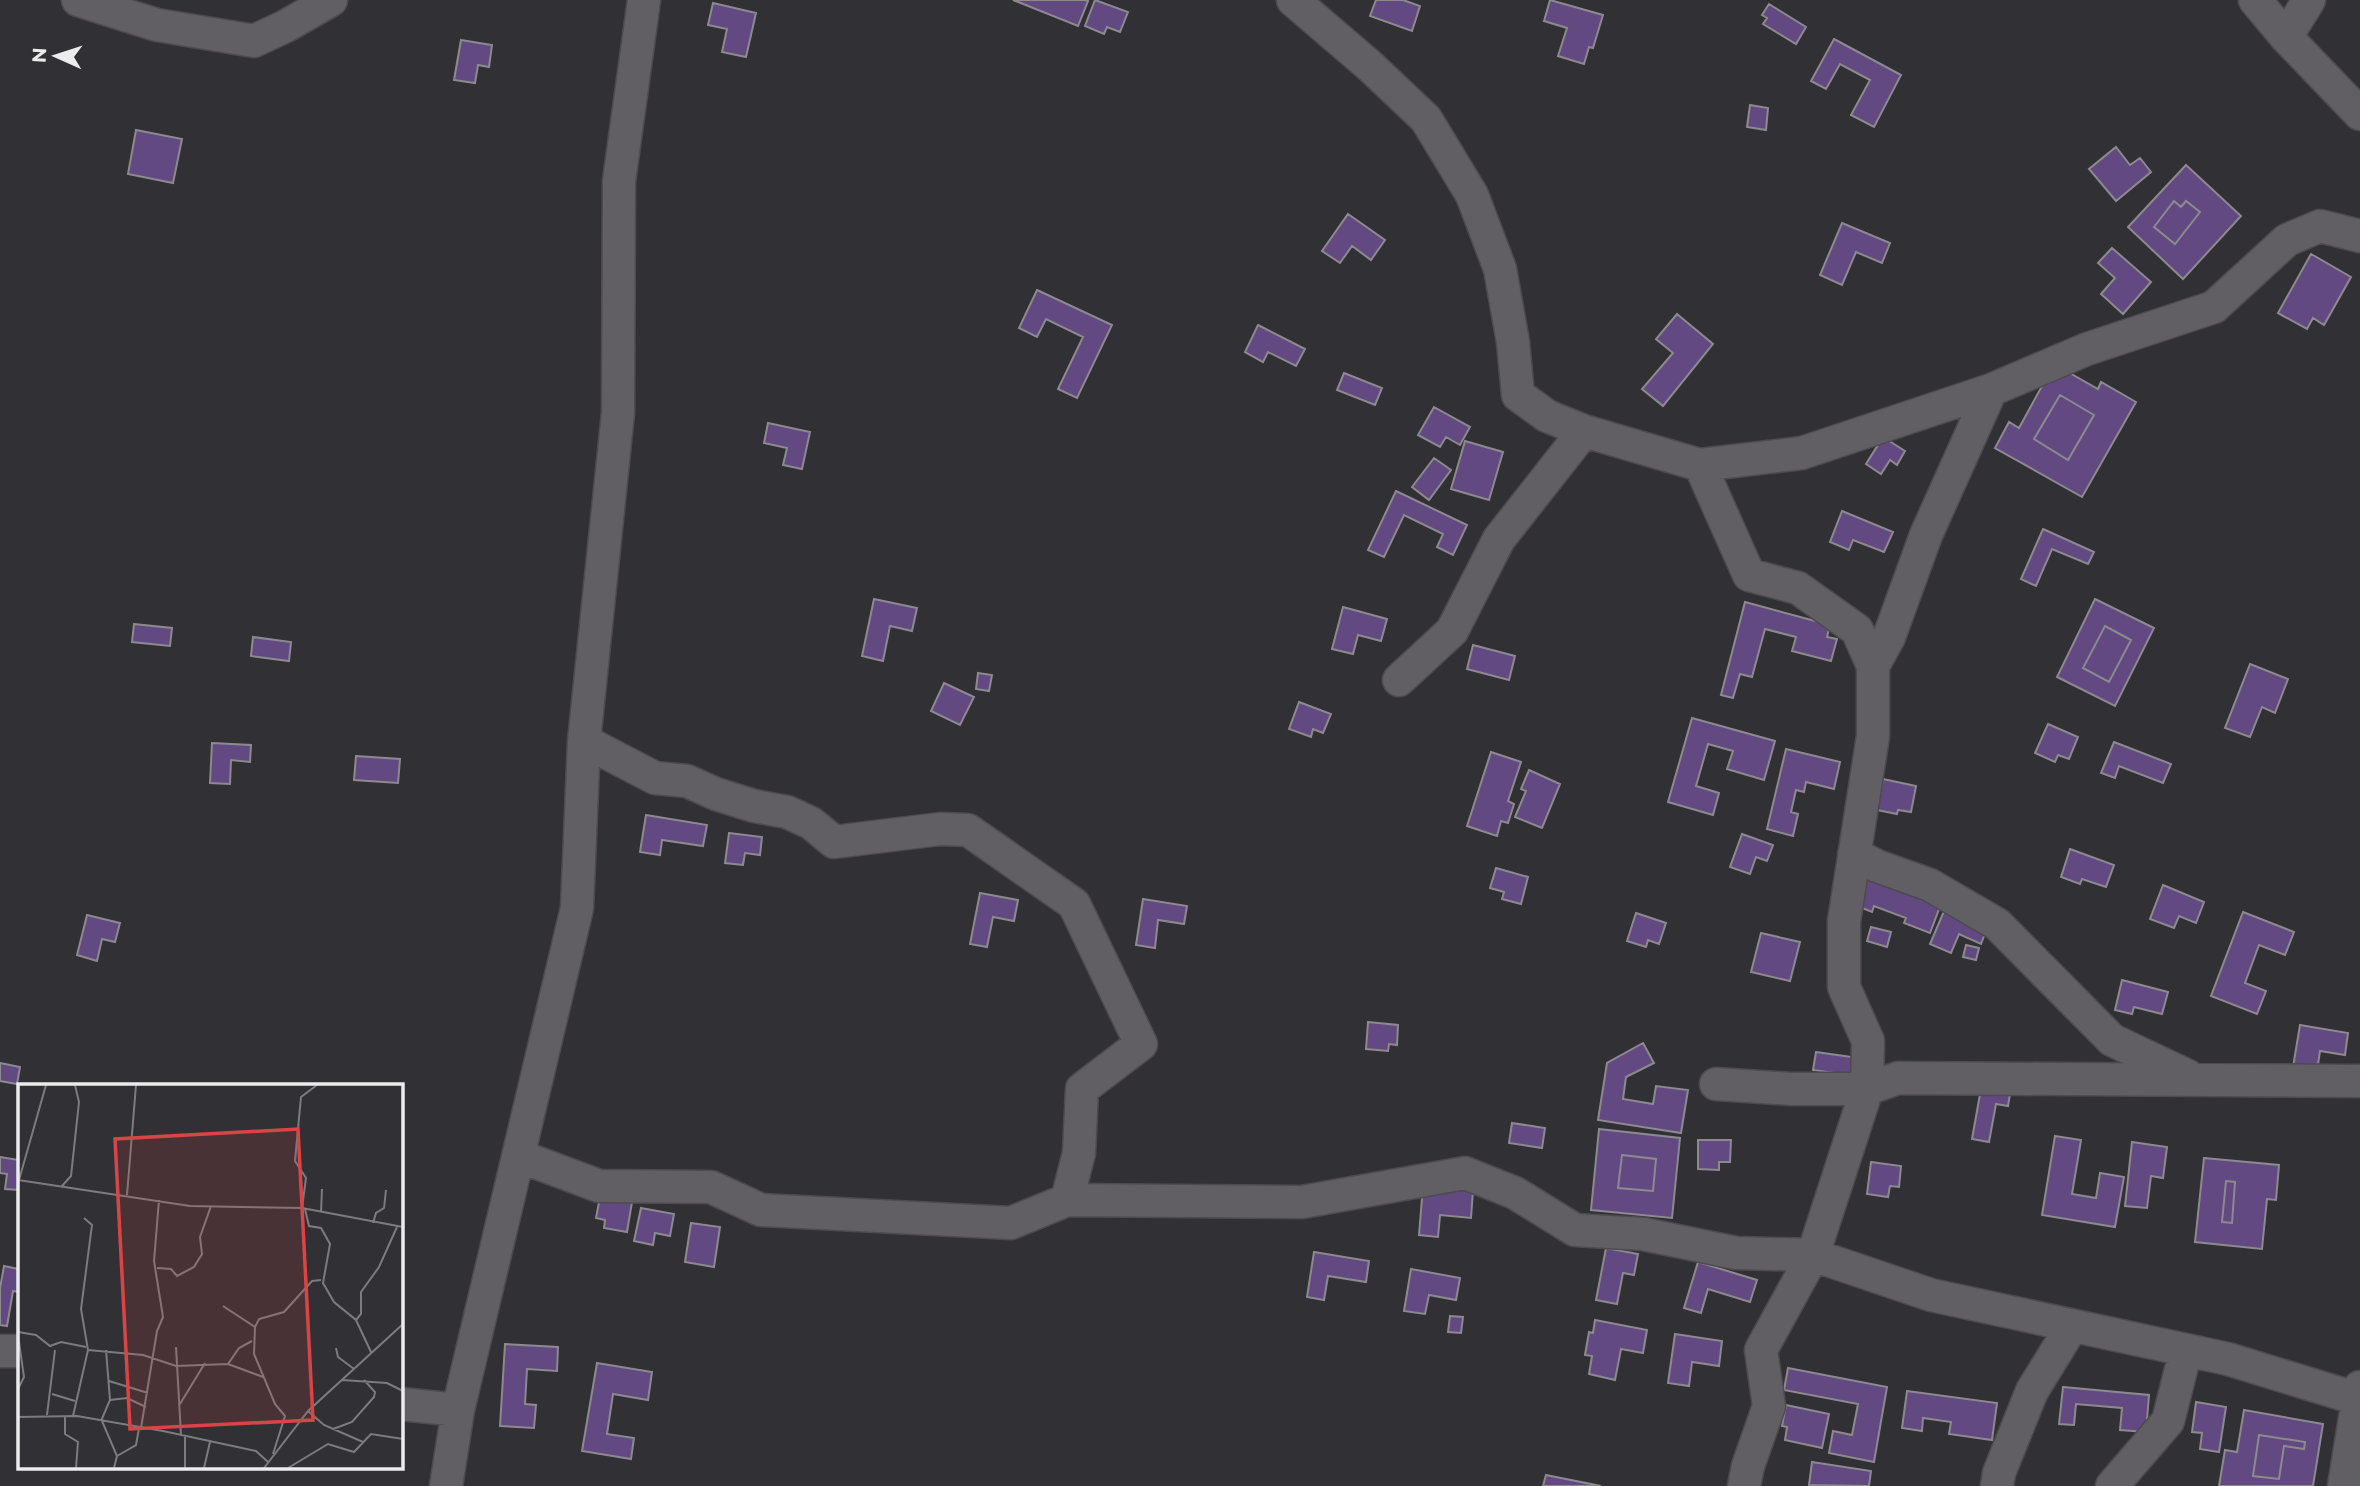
<svg xmlns="http://www.w3.org/2000/svg" width="2360" height="1486" font-family="Montserrat,sans-serif">
  <rect width="100%" height="100%" fill="#313034"/>
  <path fill="#624981" stroke="#8c8a8f" stroke-width="2" fill-rule="evenodd" d="M 1013,0 L 1085,0 L 1088,1 L 1078,26 Z
    M 1095,0 L 1128,12 L 1120,32 L 1107,27 L 1104,34 L 1085,26 Z
    M 1376,0 L 1403,0 L 1420,6 L 1412,31 L 1370,16 Z
    M 1550,0 L 1603,15 L 1593,48 L 1589,47 L 1584,64 L 1558,56 L 1567,28 L 1544,21 Z
    M 713,3 L 756,13 L 746,57 L 722,52 L 727,29 L 708,25 Z
    M 1769,4 L 1806,27 L 1796,44 L 1763,24 L 1767,18 L 1762,15 Z
    M 1834,39 L 1901,75 L 1874,127 L 1851,115 L 1870,80 L 1840,64 L 1826,89 L 1811,81 Z
    M 461,40 L 492,45 L 489,67 L 478,65 L 475,83 L 454,80 Z
    M 1750,105 L 1768,108 L 1766,130 L 1747,127 Z
    M 136,130 L 182,139 L 173,183 L 128,174 Z
    M 2116,147 L 2130,165 L 2140,158 L 2151,172 L 2116,201 L 2089,169 Z
    M 2186,165 L 2241,216 L 2183,279 L 2128,227 ZM 2174,201 L 2181,207 L 2186,201 L 2200,212 L 2175,244 L 2154,227 Z
    M 2174,201 L 2181,207 L 2186,201 L 2200,212 L 2175,244 L 2154,227 Z
    M 1348,214 L 1385,240 L 1371,260 L 1352,246 L 1340,263 L 1322,251 Z
    M 1842,223 L 1890,243 L 1882,263 L 1856,252 L 1842,285 L 1820,275 Z
    M 2112,248 L 2151,282 L 2123,314 L 2101,294 L 2115,278 L 2098,263 Z
    M 2311,254 L 2351,277 L 2324,325 L 2313,318 L 2307,329 L 2278,313 Z
    M 1037,290 L 1112,325 L 1077,398 L 1058,389 L 1083,337 L 1046,319 L 1037,337 L 1019,328 Z
    M 1677,314 L 1713,344 L 1663,406 L 1642,389 L 1673,353 L 1656,339 Z
    M 1258,325 L 1305,349 L 1296,366 L 1268,352 L 1263,362 L 1245,352 Z
    M 2054,364 L 2098,389 L 2101,382 L 2136,402 L 2082,497 L 1995,448 L 2009,422 L 2019,428 ZM 2060,395 L 2094,415 L 2068,460 L 2034,439 Z
    M 1344,373 L 1382,388 L 1375,405 L 1337,390 Z
    M 2060,395 L 2094,415 L 2068,460 L 2034,439 Z
    M 1434,407 L 1470,427 L 1460,445 L 1446,437 L 1440,447 L 1418,435 Z
    M 768,423 L 810,432 L 802,469 L 783,465 L 787,448 L 764,443 Z
    M 1883,437 L 1905,451 L 1897,465 L 1890,460 L 1881,474 L 1866,464 Z
    M 1465,441 L 1503,452 L 1489,500 L 1451,489 Z
    M 1434,458 L 1451,470 L 1429,500 L 1412,487 Z
    M 1396,491 L 1467,525 L 1453,555 L 1437,547 L 1443,534 L 1404,515 L 1384,557 L 1368,550 Z
    M 1842,511 L 1893,532 L 1884,552 L 1853,540 L 1849,550 L 1830,542 Z
    M 2043,529 L 2094,552 L 2088,564 L 2052,549 L 2036,586 L 2021,579 Z
    M 874,599 L 917,608 L 912,631 L 890,626 L 883,661 L 862,656 Z
    M 2095,599 L 2154,628 L 2115,706 L 2057,677 ZM 2105,626 L 2131,640 L 2109,682 L 2083,668 Z
    M 1745,602 L 1830,625 L 1827,637 L 1837,639 L 1831,661 L 1792,651 L 1796,637 L 1765,629 L 1752,677 L 1740,674 L 1733,698 L 1721,695 Z
    M 1343,607 L 1387,619 L 1381,641 L 1358,635 L 1353,654 L 1332,649 Z
    M 134,624 L 172,628 L 170,646 L 132,642 Z
    M 2105,626 L 2131,640 L 2109,682 L 2083,668 Z
    M 253,637 L 291,642 L 289,661 L 251,656 Z
    M 1473,645 L 1515,656 L 1509,680 L 1467,669 Z
    M 2250,664 L 2288,679 L 2275,713 L 2262,707 L 2250,737 L 2225,728 Z
    M 978,673 L 992,675 L 989,691 L 976,689 Z
    M 944,683 L 974,697 L 960,725 L 931,711 Z
    M 1299,702 L 1331,714 L 1323,733 L 1313,729 L 1311,737 L 1289,729 Z
    M 1692,718 L 1775,741 L 1764,780 L 1727,769 L 1733,751 L 1708,744 L 1696,786 L 1719,793 L 1713,815 L 1668,802 Z
    M 2048,724 L 2078,737 L 2069,759 L 2058,755 L 2055,762 L 2035,753 Z
    M 2114,742 L 2171,764 L 2163,783 L 2119,766 L 2115,778 L 2101,773 Z
    M 212,743 L 251,745 L 250,762 L 231,760 L 230,784 L 210,783 Z
    M 1786,749 L 1840,762 L 1834,789 L 1806,782 L 1804,792 L 1796,790 L 1791,812 L 1798,814 L 1793,836 L 1767,829 Z
    M 1491,752 L 1521,762 L 1508,801 L 1514,804 L 1508,823 L 1501,821 L 1497,836 L 1467,826 Z
    M 356,756 L 400,759 L 398,783 L 354,780 Z
    M 1529,770 L 1560,784 L 1542,828 L 1515,817 L 1526,791 L 1521,789 Z
    M 1883,779 L 1916,786 L 1911,812 L 1898,810 L 1897,814 L 1877,810 Z
    M 646,815 L 707,825 L 703,846 L 662,840 L 660,855 L 640,852 Z
    M 729,833 L 762,837 L 760,855 L 745,853 L 743,865 L 725,863 Z
    M 1742,834 L 1773,845 L 1767,861 L 1756,857 L 1750,874 L 1730,867 Z
    M 2070,849 L 2114,865 L 2106,887 L 2082,879 L 2080,884 L 2061,877 Z
    M 1496,868 L 1528,877 L 1521,904 L 1502,899 L 1504,892 L 1490,888 Z
    M 1863,875 L 1941,904 L 1930,933 L 1904,923 L 1906,918 L 1874,906 L 1872,912 L 1852,904 Z
    M 2163,885 L 2204,902 L 2196,923 L 2179,916 L 2174,928 L 2150,919 Z
    M 980,893 L 1018,900 L 1014,921 L 993,917 L 987,947 L 970,944 Z
    M 1143,899 L 1187,906 L 1184,924 L 1158,920 L 1155,948 L 1136,945 Z
    M 1947,904 L 1989,923 L 1981,944 L 1959,934 L 1951,953 L 1930,944 Z
    M 2243,912 L 2294,932 L 2285,955 L 2259,945 L 2245,983 L 2266,991 L 2257,1014 L 2211,996 Z
    M 1636,913 L 1666,923 L 1659,944 L 1648,940 L 1646,947 L 1627,941 Z
    M 87,915 L 120,923 L 115,942 L 102,939 L 97,961 L 77,955 Z
    M 1871,927 L 1891,932 L 1887,947 L 1867,941 Z
    M 1761,933 L 1800,942 L 1790,981 L 1751,972 Z
    M 1966,945 L 1979,948 L 1976,960 L 1963,957 Z
    M 2122,980 L 2168,992 L 2162,1014 L 2134,1007 L 2132,1014 L 2115,1010 Z
    M 1368,1022 L 1398,1025 L 1397,1045 L 1389,1044 L 1388,1051 L 1366,1049 Z
    M 2300,1025 L 2348,1033 L 2345,1055 L 2320,1051 L 2317,1071 L 2293,1067 Z
    M 1643,1043 L 1654,1063 L 1626,1077 L 1623,1099 L 1653,1104 L 1656,1086 L 1688,1090 L 1681,1133 L 1598,1120 L 1607,1063 Z
    M 1816,1052 L 1859,1058 L 1856,1076 L 1813,1070 Z
    M 0,1063 L 20,1067 L 17,1084 L 0,1081 Z
    M 1982,1083 L 2011,1088 L 2008,1106 L 1996,1104 L 1989,1142 L 1972,1139 Z
    M 1512,1123 L 1545,1128 L 1542,1148 L 1509,1143 Z
    M 1599,1129 L 1680,1138 L 1672,1218 L 1591,1210 ZM 1622,1155 L 1656,1159 L 1653,1191 L 1618,1188 Z
    M 2055,1136 L 2081,1140 L 2072,1194 L 2096,1198 L 2100,1173 L 2124,1177 L 2115,1227 L 2042,1215 Z
    M 1698,1140 L 1731,1140 L 1730,1162 L 1719,1162 L 1719,1170 L 1698,1169 Z
    M 2132,1142 L 2167,1147 L 2163,1178 L 2151,1176 L 2147,1208 L 2125,1206 Z
    M 1622,1155 L 1656,1159 L 1653,1191 L 1618,1188 Z
    M 0,1157 L 19,1160 L 19,1190 L 5,1189 L 7,1174 L 0,1173 Z
    M 2204,1158 L 2279,1165 L 2276,1200 L 2267,1199 L 2262,1249 L 2195,1242 ZM 2226,1181 L 2235,1182 L 2232,1223 L 2222,1222 Z
    M 1871,1162 L 1901,1166 L 1899,1187 L 1890,1186 L 1888,1197 L 1867,1194 Z
    M 2226,1181 L 2235,1182 L 2232,1223 L 2222,1222 Z
    M 1423,1186 L 1473,1191 L 1471,1218 L 1440,1215 L 1438,1237 L 1419,1235 Z
    M 600,1197 L 632,1202 L 627,1232 L 604,1228 L 605,1220 L 596,1218 Z
    M 641,1208 L 674,1214 L 670,1236 L 655,1233 L 653,1245 L 634,1241 Z
    M 691,1223 L 720,1227 L 714,1267 L 685,1262 Z
    M 1606,1248 L 1638,1254 L 1634,1275 L 1623,1273 L 1617,1304 L 1596,1300 Z
    M 1314,1252 L 1369,1261 L 1366,1282 L 1328,1276 L 1324,1300 L 1307,1297 Z
    M 1698,1262 L 1757,1280 L 1750,1302 L 1708,1289 L 1701,1313 L 1684,1308 Z
    M 4,1266 L 19,1269 L 19,1292 L 13,1291 L 7,1326 L 0,1325 L 0,1288 Z
    M 1411,1269 L 1460,1278 L 1456,1300 L 1429,1295 L 1425,1314 L 1404,1311 Z
    M 1450,1316 L 1463,1317 L 1461,1333 L 1448,1332 Z
    M 1595,1320 L 1647,1330 L 1643,1353 L 1621,1349 L 1615,1380 L 1589,1374 L 1592,1356 L 1585,1355 L 1589,1332 L 1593,1333 Z
    M 1675,1334 L 1722,1341 L 1719,1366 L 1692,1362 L 1689,1386 L 1668,1383 Z
    M 505,1344 L 558,1347 L 557,1371 L 527,1369 L 525,1404 L 536,1405 L 534,1428 L 500,1426 Z
    M 597,1363 L 652,1372 L 648,1400 L 613,1394 L 607,1434 L 634,1438 L 631,1459 L 582,1451 Z
    M 1788,1368 L 1887,1387 L 1874,1462 L 1829,1453 L 1833,1431 L 1852,1435 L 1858,1404 L 1784,1390 Z
    M 2063,1387 L 2149,1395 L 2146,1432 L 2120,1430 L 2122,1408 L 2076,1404 L 2074,1425 L 2059,1424 Z
    M 1907,1391 L 1997,1403 L 1992,1440 L 1949,1434 L 1951,1422 L 1923,1418 L 1922,1431 L 1902,1428 Z
    M 2196,1402 L 2226,1407 L 2219,1452 L 2200,1449 L 2202,1433 L 2192,1432 Z
    M 1786,1405 L 1829,1414 L 1822,1448 L 1785,1440 L 1787,1427 L 1782,1426 Z
    M 2244,1410 L 2323,1424 L 2313,1486 L 2219,1486 L 2225,1450 L 2237,1452 ZM 2259,1435 L 2305,1442 L 2304,1449 L 2284,1446 L 2279,1479 L 2253,1476 Z
    M 2259,1435 L 2305,1442 L 2304,1449 L 2284,1446 L 2279,1479 L 2253,1476 Z
    M 1812,1462 L 1871,1471 L 1869,1486 L 1809,1485 Z
    M 1546,1475 L 1601,1486 L 1543,1486 Z"/>
  <g fill="none" stroke-linecap="round" stroke-linejoin="round">
    <defs>
      <path id="minor" d="M 78,0 L 157,25 L 254,41 L 286,26 L 331,0
        M 1293,0 L 1370,66 L 1426,119 L 1472,195 L 1500,269 L 1513,342 L 1518,395 L 1547,416 L 1584,431 L 1700,465 L 1802,453 L 1991,390 L 2087,349 L 2214,307 L 2287,240 L 2320,226 L 2360,236
        M 2255,0 L 2286,37 L 2360,114
        M 2286,37 L 2309,0
        M 1700,465 L 1749,575 L 1798,588 L 1857,630 L 1873,666
        M 1399,680 L 1452,631 L 1499,539 L 1584,431
        M 584,741 L 655,778 L 687,781 L 716,794 L 754,806 L 787,812 L 811,823 L 834,842 L 940,829 L 968,830 L 1074,904 L 1141,1044 L 1082,1089 L 1079,1153 L 1067,1200
        M 1854,854 L 1877,866 L 1930,885 L 1997,924 L 2112,1040 L 2188,1076
        M 1716,1084 L 1792,1089 L 1867,1089 L 1898,1078 L 2360,1081
        M 519,1156 L 599,1186 L 711,1187 L 761,1210 L 1011,1223 L 1067,1200 L 1302,1202 L 1465,1173 L 1515,1193 L 1575,1230 L 1643,1234 L 1736,1253 L 1813,1255 L 1931,1295 L 2228,1359 L 2358,1399
        M 0,1351 L 19,1351
        M 401,1404 L 458,1410
        M 446,1486 L 458,1410 L 577,908 L 584,741 L 618,413 L 619,181 L 644,0
        M 1744,1486 L 1748,1466 L 1769,1406 L 1761,1350 L 1813,1255 L 1867,1089 L 1868,1041 L 1844,987 L 1844,921 L 1873,736 L 1873,666 L 1889,637 L 1926,535 L 1991,390
        M 1997,1486 L 1999,1473 L 2032,1391 L 2072,1326
        M 2112,1486 L 2168,1421 L 2186,1350
        M 2344,1486 L 2360,1387"/>
    </defs>
    <use href="#minor" stroke="#4c4b4e" stroke-width="35"/>
    <use href="#minor" stroke="#615f64" stroke-width="32"/>
  </g>
  <g transform="translate(18 1084)">
    <rect width="385" height="385" fill="#313034"/>
    <path fill="none" stroke="#7c7b7e" stroke-width="2" d="M 0,96 L 172,122 L 284,124 L 385,143M 1,96 L 28,1M 44,102 L 53,92 L 61,18 L 57,1M 109,111 L 118,1M 284,124 L 288,94 L 277,77 L 283,13 L 299,1M 287,125 L 291,142 L 303,144 L 312,160 L 305,199 L 316,218 L 338,236 L 353,268M 303,128 L 304,105M 355,139 L 358,129 L 366,124 L 368,106M 139,184 L 153,185 L 159,192 L 176,183 L 184,170 L 182,153 L 193,122M 205,222 L 237,243M 338,236 L 343,230 L 343,208 L 361,183 L 379,143M 0,248 L 18,251 L 32,262 L 43,258 L 68,263M 0,251 L 6,293 L 0,305M 158,263 L 163,351M 318,264 L 320,273 L 336,285M 70,266 L 125,271 L 158,282 L 210,280 L 245,293M 210,280 L 221,264 L 234,257M 324,296 L 369,299 L 385,307M 91,297 L 130,309M 34,310 L 57,317M 92,316 L 109,314 L 128,323M 162,320 L 187,279M 290,327 L 306,341 L 345,358M 29,331 L 37,266M 47,332 L 47,350 L 60,358 L 58,384M 55,332 L 70,266 L 63,225 L 74,141 L 66,134M 0,333 L 59,332 L 145,347 L 238,367 L 250,378M 83,337 L 92,316 L 88,266M 84,337 L 99,372 L 96,384M 123,344 L 139,247 L 145,233 L 136,177 L 141,116M 315,345 L 334,338 L 356,313 L 357,308 L 346,296M 255,370 L 267,332 L 257,320 L 236,270 L 237,243 L 241,235 L 266,228 L 294,197 L 303,196M 99,372 L 118,361 L 121,344M 167,384 L 167,352M 186,384 L 192,358M 246,384 L 290,327 L 385,240M 270,384 L 310,360 L 336,368 L 353,350 L 385,355"/>
    <path fill="#d94546" fill-opacity="0.15" stroke="#d94546" stroke-width="3.5" d="M 280,45 L 295,336 L 112,345 L 97,55 Z"/>
    <rect width="385" height="385" fill="none" stroke="#ecebee" stroke-width="3.5"/>
  </g>
  <g transform="translate(56 56) rotate(273)" stroke="#313034" stroke-width="5" paint-order="stroke">
  <path d="M0-5L12 26L0 18L-12 26Z" fill="#ecebee"/>
  <text y="-10" font-size="19" font-weight="bold" text-anchor="middle" fill="#ecebee">N</text>
  </g>
</svg>
